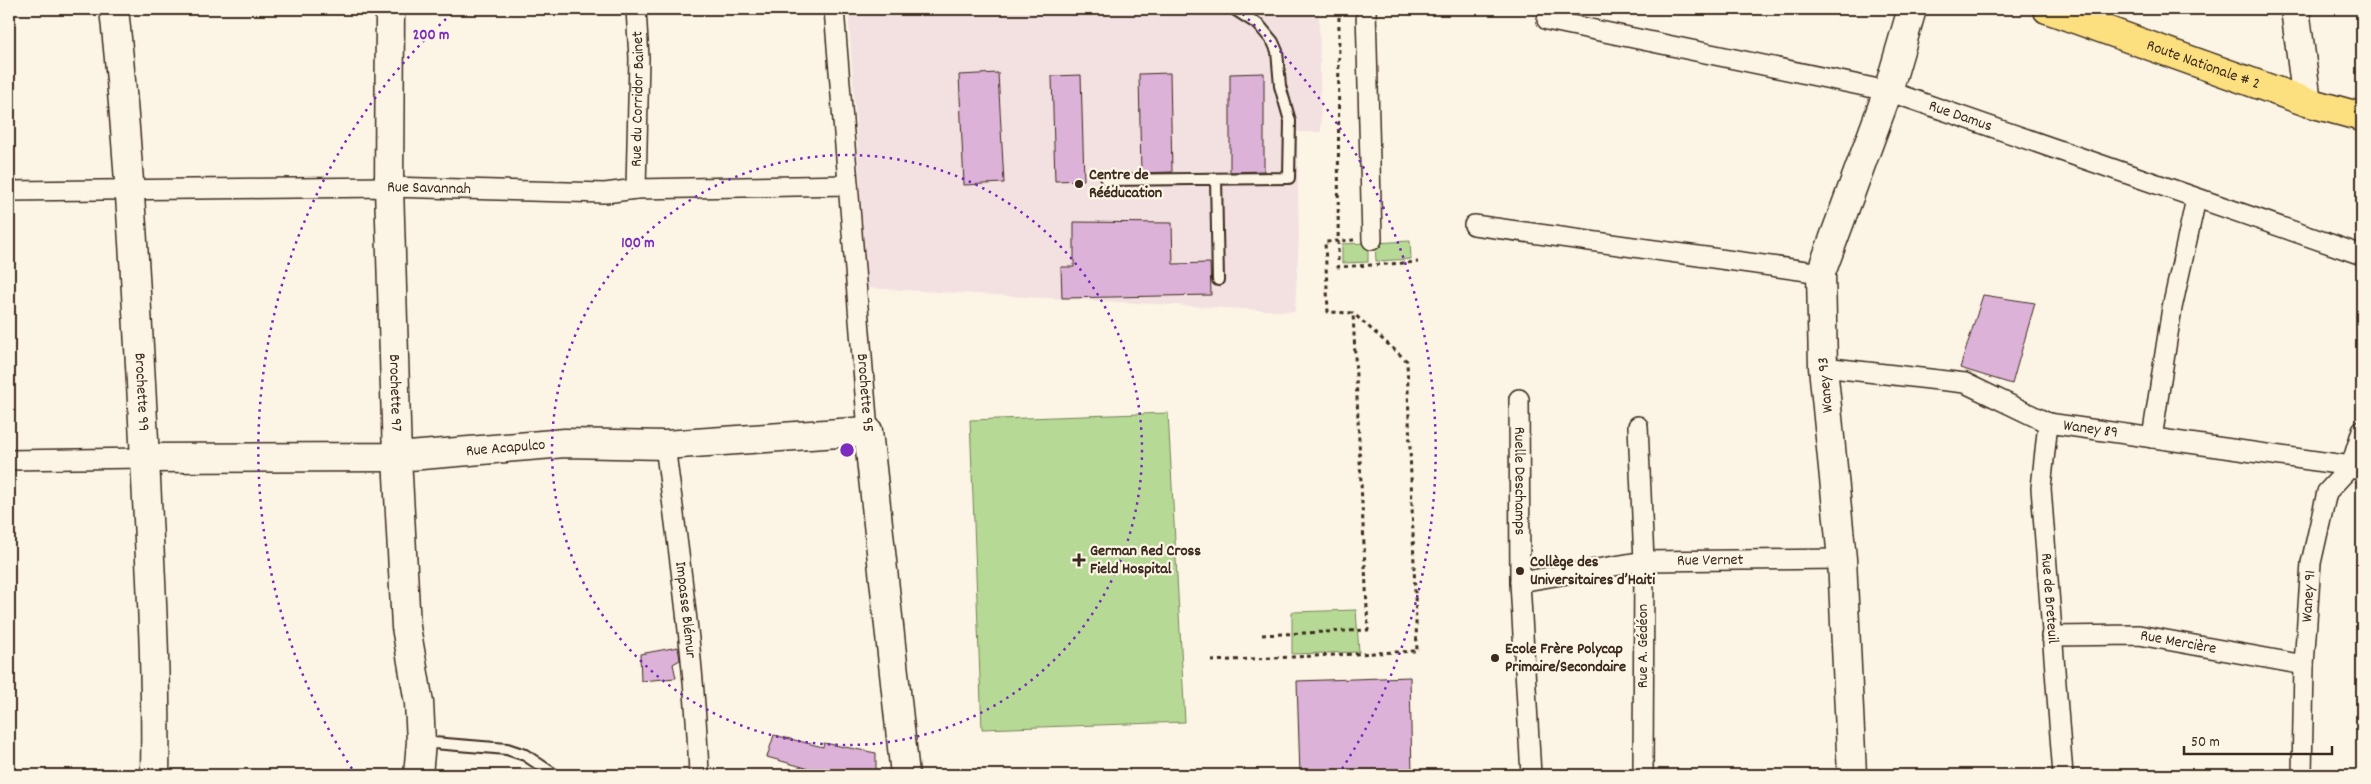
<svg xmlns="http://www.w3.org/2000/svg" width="2371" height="784" font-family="Dekko,sans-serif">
  <rect width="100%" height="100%" fill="#fcf5e5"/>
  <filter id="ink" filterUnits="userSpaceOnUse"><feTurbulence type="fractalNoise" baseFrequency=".02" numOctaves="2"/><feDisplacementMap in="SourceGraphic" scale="10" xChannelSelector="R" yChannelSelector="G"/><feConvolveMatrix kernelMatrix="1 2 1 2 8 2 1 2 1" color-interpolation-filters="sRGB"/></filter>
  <g filter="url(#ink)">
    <path fill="#f3e1e1" d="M 848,9 L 1319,9 L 1321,132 L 1297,132 L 1299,236 L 1295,312 L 867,288 Z"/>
    <path fill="#b6da95" stroke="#78825a" d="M 1410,241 L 1411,259 L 1376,261 L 1375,243 Z
      M 1368,243 L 1368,262 L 1342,263 L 1342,244 Z
      M 1168,413 L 1185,722 L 982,729 L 970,420 Z
      M 1356,610 L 1359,652 L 1292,654 L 1292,612 Z"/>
    <path fill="#ddb2d8" stroke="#3b2a1e" d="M 998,73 L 1004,183 L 964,185 L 959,75 Z
      M 1170,73 L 1172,172 L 1141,173 L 1139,74 Z
      M 1264,73 L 1264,171 L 1230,172 L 1230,74 Z
      M 1081,75 L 1084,180 L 1055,181 L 1052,76 Z
      M 1074,222 L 1172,223 L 1173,264 L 1210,263 L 1211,295 L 1062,298 L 1061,267 L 1074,267 Z
      M 1983,295 L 2035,303 L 2012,384 L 1960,368 Z
      M 678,647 L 680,660 L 673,664 L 676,678 L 641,681 L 640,654 Z
      M 1410,677 L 1412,775 L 1300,775 L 1297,681 Z
      M 774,735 L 823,747 L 824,743 L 876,753 L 876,775 L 824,775 L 820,772 L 767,757 Z"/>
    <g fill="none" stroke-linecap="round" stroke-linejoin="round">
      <defs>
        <path id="lane" d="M 1216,179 L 1218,280
          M 1106,180 L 1289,178 L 1290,121 L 1280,86 L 1277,51 L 1273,42 L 1259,25 L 1234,9
          M 421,742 L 507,749 L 525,755 L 555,775"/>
        <g id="street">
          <path id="s1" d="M 834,9 L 868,431"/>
          <path d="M 1366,9 L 1372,240"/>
          <path id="s2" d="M 1547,20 L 1888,91 L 2362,255"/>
          <path id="s3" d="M 636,189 L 639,58 L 636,9"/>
          <path id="s4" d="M 9,191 L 389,187 L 605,193 L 636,189 L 848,185"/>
          <path d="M 1474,225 L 1821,273"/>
          <path id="s5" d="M 1823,367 L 1965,383 L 2048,423 L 2351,466 L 2362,472"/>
          <path id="s6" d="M 1519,399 L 1520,582 L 1531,775"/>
          <path id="s7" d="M 2048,423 L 2041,488 L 2063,775"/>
          <path d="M 1638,426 L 1644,561 L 1643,775"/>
          <path d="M 2152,438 L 2172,308 L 2196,199"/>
          <path id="s8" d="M 665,445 C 679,555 695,664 699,775"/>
          <path d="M 9,460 L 144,458"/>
          <path id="s9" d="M 1520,582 L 1644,561 L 1842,559"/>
          <path id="s10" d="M 2051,636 L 2139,635 L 2304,665"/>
          <path id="s11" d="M 2302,775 L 2304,665 L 2311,563 L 2327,492 L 2351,466 L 2362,430"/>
        </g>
        <g id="secondary">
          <path id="s12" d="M 114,9 C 130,159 137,309 145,459 C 150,564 157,670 155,775"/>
          <path id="s13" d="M 390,9 L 389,187 L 397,457 L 406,627 L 419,703 L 421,742 L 418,775"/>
          <path d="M 2295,9 L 2307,102"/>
          <path id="s14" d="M 144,458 L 397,457 L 565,443 L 665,445 L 868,431 L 905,775"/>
          <path d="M 1852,775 L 1842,559 L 1823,367 L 1821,273 L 1888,91 L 1912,9"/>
        </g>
        <g id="primary">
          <path id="s15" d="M 2047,9 L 2307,102 L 2362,117"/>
        </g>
      </defs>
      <use href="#lane" stroke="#3b2a1e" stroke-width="14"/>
      <use href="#street" stroke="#3b2a1e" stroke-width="22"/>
      <use href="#secondary" stroke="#3b2a1e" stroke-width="31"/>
      <use href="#primary" stroke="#3b2a1e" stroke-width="31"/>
      <path stroke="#3b2a1e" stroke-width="3" stroke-dasharray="4 4" stroke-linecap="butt" d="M 1339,9 L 1338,267 L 1418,262
        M 1262,635 L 1368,630 L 1353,313 L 1328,312 L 1325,242 L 1354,240
        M 1211,661 L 1417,651 L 1407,361 L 1353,313"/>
      <use href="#lane" stroke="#fcf5e5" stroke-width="10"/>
      <use href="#street" stroke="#fcf5e5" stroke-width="19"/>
      <use href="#secondary" stroke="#fcf5e5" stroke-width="28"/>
      <use href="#primary" stroke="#fce080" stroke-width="28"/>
    </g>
  </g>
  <g fill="none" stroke="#7b2cbf" stroke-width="2.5" stroke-dasharray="2.5 5">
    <circle cx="847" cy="450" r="295"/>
    <path d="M356 775A589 589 0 0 1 457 9M1237 9A589 589 0 0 1 1338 775"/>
  </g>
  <g fill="#3b2a1e" stroke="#fcf5e5" stroke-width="2">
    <circle cx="1079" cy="184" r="5"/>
    <path d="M1076.5 552.5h5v5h5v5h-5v5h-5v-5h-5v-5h5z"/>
    <circle cx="1520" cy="571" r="5"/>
    <circle cx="1495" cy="658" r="5"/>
  </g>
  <g text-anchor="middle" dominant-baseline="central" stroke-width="4.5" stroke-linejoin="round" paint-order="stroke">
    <g font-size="16" fill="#3b2a1e" stroke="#fcf5e5">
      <text stroke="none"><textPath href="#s15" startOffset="166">Route Nationale # 2</textPath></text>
      <text stroke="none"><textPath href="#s3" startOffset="90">Rue du Corridor Bainet</textPath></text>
      <text stroke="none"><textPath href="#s2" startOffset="425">Rue Damus</textPath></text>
      <text stroke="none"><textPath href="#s4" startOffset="420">Rue Savannah</textPath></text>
      <text transform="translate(1826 385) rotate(-95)">Waney 93</text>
      <text stroke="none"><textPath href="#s12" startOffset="384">Brochette 99</textPath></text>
      <text stroke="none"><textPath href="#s1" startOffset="385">Brochette 95</textPath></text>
      <text stroke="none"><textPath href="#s13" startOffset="384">Brochette 97</textPath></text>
      <text stroke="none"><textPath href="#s5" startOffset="278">Waney 89</textPath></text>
      <text stroke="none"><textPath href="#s14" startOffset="362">Rue Acapulco</textPath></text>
      <text stroke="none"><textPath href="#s6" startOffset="82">Ruelle Deschamps</textPath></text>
      <text stroke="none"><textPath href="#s9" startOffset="192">Rue Vernet</textPath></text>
      <text stroke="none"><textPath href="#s11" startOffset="179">Waney 91</textPath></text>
      <text stroke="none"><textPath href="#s7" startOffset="176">Rue de Breteuil</textPath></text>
      <text stroke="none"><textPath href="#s8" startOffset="166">Impasse Blémur</textPath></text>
      <text stroke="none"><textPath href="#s10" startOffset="128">Rue Mercière</textPath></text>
      <text transform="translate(1643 646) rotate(-90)">Rue A. Gédéon</text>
    </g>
    <g font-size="16" font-weight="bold" fill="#3b2a1e" stroke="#fcf5e5" text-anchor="start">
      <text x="1089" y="175">Centre de<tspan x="1089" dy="18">Rééducation</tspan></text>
      <text x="1090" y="551">German Red Cross<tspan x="1090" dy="18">Field Hospital</tspan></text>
      <text x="1530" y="562">Collège des<tspan x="1530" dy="18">Universitaires d’Haiti</tspan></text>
      <text x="1505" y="649">Ecole Frère Polycap<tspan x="1505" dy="18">Primaire/Secondaire</tspan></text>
    </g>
  </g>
  <circle cx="847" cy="450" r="8" fill="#7b2cbf" stroke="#fcf5e5" stroke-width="2.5"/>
  <g font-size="15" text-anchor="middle" font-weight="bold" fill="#7b2cbf" stroke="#fcf5e5" stroke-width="4.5" stroke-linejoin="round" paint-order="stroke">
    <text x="431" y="39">200 m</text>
    <text x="638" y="247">100 m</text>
  </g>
  <rect width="2371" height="784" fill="none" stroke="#fcf5e5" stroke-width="30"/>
  <rect x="15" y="15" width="2341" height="754" fill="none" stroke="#3b2a1e" stroke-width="2" filter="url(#ink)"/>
  <path d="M2184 746v8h148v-8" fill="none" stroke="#3b2a1e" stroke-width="2.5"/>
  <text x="2191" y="746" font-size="15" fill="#3b2a1e" stroke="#fcf5e5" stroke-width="4" paint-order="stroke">50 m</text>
</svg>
